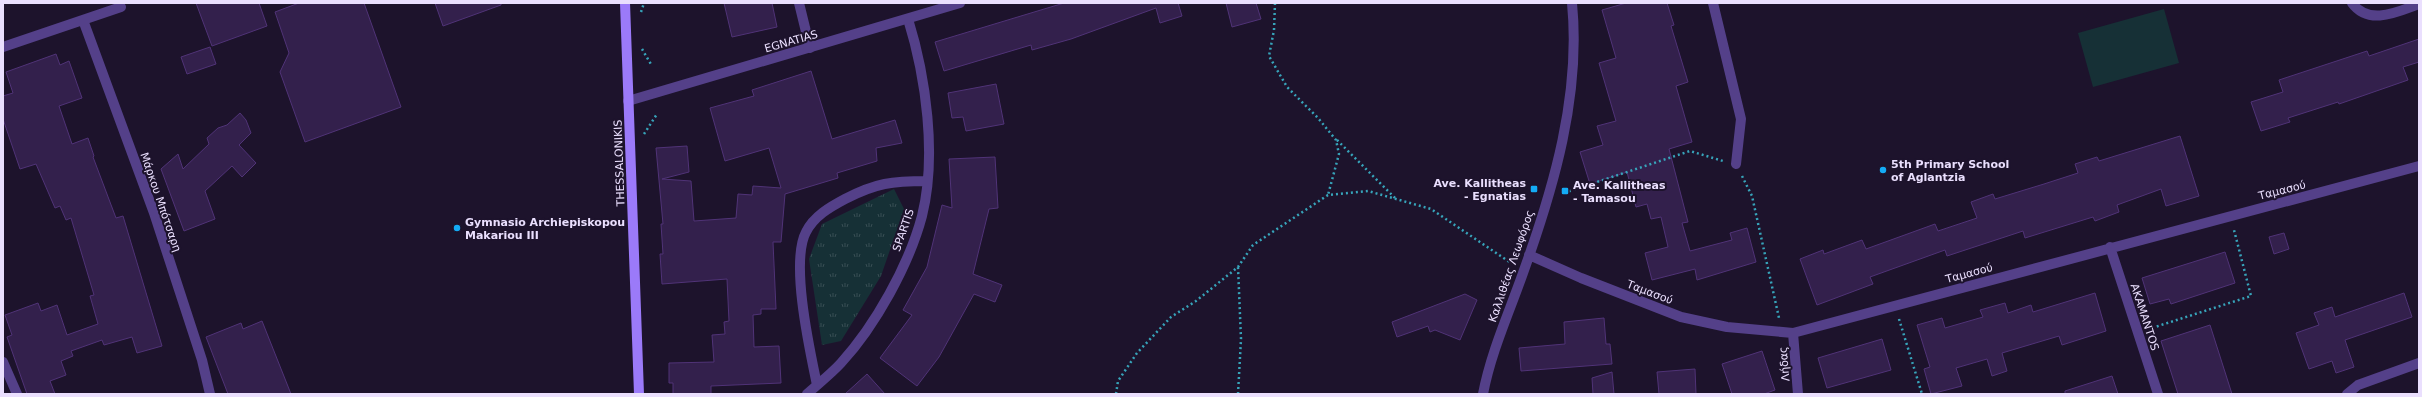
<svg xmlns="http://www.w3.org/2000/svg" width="2422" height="397" viewBox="0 0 2422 397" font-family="'DejaVu Sans',sans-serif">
<defs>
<pattern id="park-tufts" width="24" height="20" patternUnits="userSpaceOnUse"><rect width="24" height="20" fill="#163036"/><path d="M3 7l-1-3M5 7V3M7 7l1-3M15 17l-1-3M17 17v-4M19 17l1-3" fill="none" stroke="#384e54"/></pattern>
</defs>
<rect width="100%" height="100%" fill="#1d132c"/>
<path fill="#163036" d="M2164,9L2179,63L2093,87L2078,33Z"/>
<path fill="url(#park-tufts)" d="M894,189L904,209L881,276L841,341L822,345L809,259L822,224Z"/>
<path fill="#33204c" stroke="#503377" d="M196,3H259L267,26L212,46Z
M299,3H364L401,107L305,142L280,72L289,53L275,12Z
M435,3H501V5L443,26Z
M724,3H772L777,27L732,37Z
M1064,3H1178L1182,16L1160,23L1156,8L1071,39L1032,50L1031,45L944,71L935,42Z
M1226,3H1256L1261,19L1232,27Z
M1626,3H1667L1674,25L1671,26L1688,82L1676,86L1692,142L1669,149L1688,222L1682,223L1690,251L1732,240L1730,233L1747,228L1756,262L1697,280L1695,269L1652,280L1645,253L1668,247L1661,217L1651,219L1647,204L1636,207L1627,172L1590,184L1580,152L1603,145L1597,126L1616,121L1599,63L1616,58L1602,10Z
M2419,39V62L2403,67L2408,80L2339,104L2338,102L2288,118L2290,122L2261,131L2251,102L2283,92L2279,80L2367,51L2369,56Z
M210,47L216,64L187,74L181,57Z
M56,54L60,65L69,61L82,98L59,106L72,144L88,138L94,156L93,157L116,218L123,216L162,346L137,353L132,337L104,345L102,340L71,351L73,356L61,361L66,375L50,381L55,394H27L7,337L12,335L5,315L38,303L41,311L57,305L67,335L98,324L90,296L94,295L71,218L66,220L60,206L55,208L36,164L20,169L3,119V96L13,93L6,72Z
M811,71L832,139L895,120L902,143L876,148L877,161L837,173L838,178L785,194L781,242H773L776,309H761V314L753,315L754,347L779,346L781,383L711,386V394H673V383H669V363L714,362L712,335L725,334L724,322L729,321L727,279L662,284L660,254H663L661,224H663L656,148L687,146L689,172L662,179L691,181L694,221L736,218L738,194L752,195L753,186L781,188L769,148L725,161L710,108L754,96L752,90Z
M996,84L1004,124L966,131L963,117L952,118L948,93Z
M240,113L246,120L251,133L239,145L256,163L242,177L232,166L205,191L215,219L184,231L161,169L178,154L183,169L209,144L207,138L218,128L227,125Z
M2180,136L2199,196L2166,206L2161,189L2117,205L2119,212L2095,221L2093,217L2025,238L2023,231L1947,256L1945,250L1870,277L1873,284L1817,305L1800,259L1823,250L1824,254L1862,240L1866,249L1935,224L1938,231L1977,218L1971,202L1993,194L1995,199L2044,184L2078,173L2075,164L2097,157L2099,161Z
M995,157L998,208L989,209L973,274L1002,285L995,302L974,294L939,357L917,386L880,358L912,315L903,310L927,267L942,205L952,208L949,159Z
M2284,233L2289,249L2274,254L2269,237Z
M2225,252L2235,283L2171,304L2169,299L2150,304L2142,278Z
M2095,293L2106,331L2062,345L2059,336L2002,353L2007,371L1992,376L1987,359L1956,368L1962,386L1931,394L1924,369L1930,367L1917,325L1942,318L1945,328L1983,317L1980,310L2005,303L2008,313L2031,305L2033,312Z
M2404,293L2412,317L2345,340L2354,367L2336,373L2332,361L2309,369L2296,333L2319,325L2314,313L2332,307L2335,317Z
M1465,294L1477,300L1460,340L1435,330L1430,332L1428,326L1397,337L1392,322Z
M1604,318L1606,344H1610L1612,364L1521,371L1519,348L1565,344L1564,322Z
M262,321L291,394H228L206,337L241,323L243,329Z
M2210,325L2232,394H2178L2161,341Z
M1882,339L1891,370L1827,388L1818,358Z
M1762,351L1775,390L1764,394H1732L1722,364Z
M1695,369L1696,394H1659L1657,372Z
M1612,372L1614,394H1593L1592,378Z
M867,374L885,394H845Z
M2112,376L2118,394H2065V391Z"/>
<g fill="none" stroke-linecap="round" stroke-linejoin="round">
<path stroke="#37a4ba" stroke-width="2.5" stroke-dasharray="2 3" stroke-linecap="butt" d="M1275,3L1274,30L1269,56L1287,87L1318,118L1336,140L1339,154L1328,195
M641,12L644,3
M642,49L652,66
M644,134L657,114
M1337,140L1396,199
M1742,176L1752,196L1779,318
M1564,193L1690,151L1723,161
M1899,319L1922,394
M2152,328L2251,296L2234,230
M1116,394L1118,381L1137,353L1171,317L1196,301L1238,267L1253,245L1328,195L1368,191L1431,209L1511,263
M1238,394L1241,339L1238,267"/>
<path stroke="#544089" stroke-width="10" d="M799,3L810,48
M1713,3L1741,119L1736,164
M2352,3C2369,26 2397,12 2419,4
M83,20L154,213L202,360L210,394
M3,47L121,7
M2110,247L2158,394
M1529,255L1581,278L1681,317L1727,327L1793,333L2419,166
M1793,333L1798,394
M3,362L17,394
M817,385C810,351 790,262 806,232C814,216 830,207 845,199C876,183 892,181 927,181
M807,394C818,384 831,374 841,363C875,326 909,265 922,216C937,156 926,77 908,19
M1483,394C1491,352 1509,313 1523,273C1554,187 1581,95 1572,3
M2347,394L2358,385L2419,363"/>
<path stroke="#544089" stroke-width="10" d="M628,101L960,3"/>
<path stroke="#9b7af9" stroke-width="10" d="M625,3L639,394"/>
</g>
<g fill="#14abf5" stroke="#1d132c" stroke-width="1.5">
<circle cx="1883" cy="170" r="4"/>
<rect x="1530" y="185" width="8" height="8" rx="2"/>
<rect x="1561" y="187" width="8" height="8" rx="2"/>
<circle cx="457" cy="228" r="4"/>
</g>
<g text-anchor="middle" stroke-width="4" stroke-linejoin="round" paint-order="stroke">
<g font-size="11" fill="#eadffe" stroke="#1d132c">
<text transform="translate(791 41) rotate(-16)" y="4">EGNATIAS</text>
<text transform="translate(619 163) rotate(-92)" y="4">THESSALONIKIS</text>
<text transform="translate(2282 190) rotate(-14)" y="4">Ταμασού</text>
<text transform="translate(161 202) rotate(71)" y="4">Μάρκου Μπότσαρη</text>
<text transform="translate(903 230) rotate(-71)" y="4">SPARTIS</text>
<text transform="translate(1511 266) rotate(-71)" y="4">Καλλιθέας Λεωφόρος</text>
<text transform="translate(1969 273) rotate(-15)" y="4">Ταμασού</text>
<text transform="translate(1650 292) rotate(21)" y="4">Ταμασού</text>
<text transform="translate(2145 317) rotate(72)" y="4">AKAMANTOS</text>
<text transform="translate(1784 364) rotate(-95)" y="4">Λήδας</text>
</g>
<g font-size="11" font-weight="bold" fill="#eadffe" stroke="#1d132c" text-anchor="start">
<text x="1891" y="168">5th Primary School<tspan x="1891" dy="13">of Aglantzia</tspan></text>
<text x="1526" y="187" text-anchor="end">Ave. Kallitheas<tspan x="1526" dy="13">- Egnatias</tspan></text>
<text x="1573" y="189">Ave. Kallitheas<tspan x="1573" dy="13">- Tamasou</tspan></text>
<text x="465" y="226">Gymnasio Archiepiskopou<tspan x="465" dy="13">Makariou III</tspan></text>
</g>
</g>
<rect width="2422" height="397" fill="none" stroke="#eadffe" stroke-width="8"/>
</svg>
